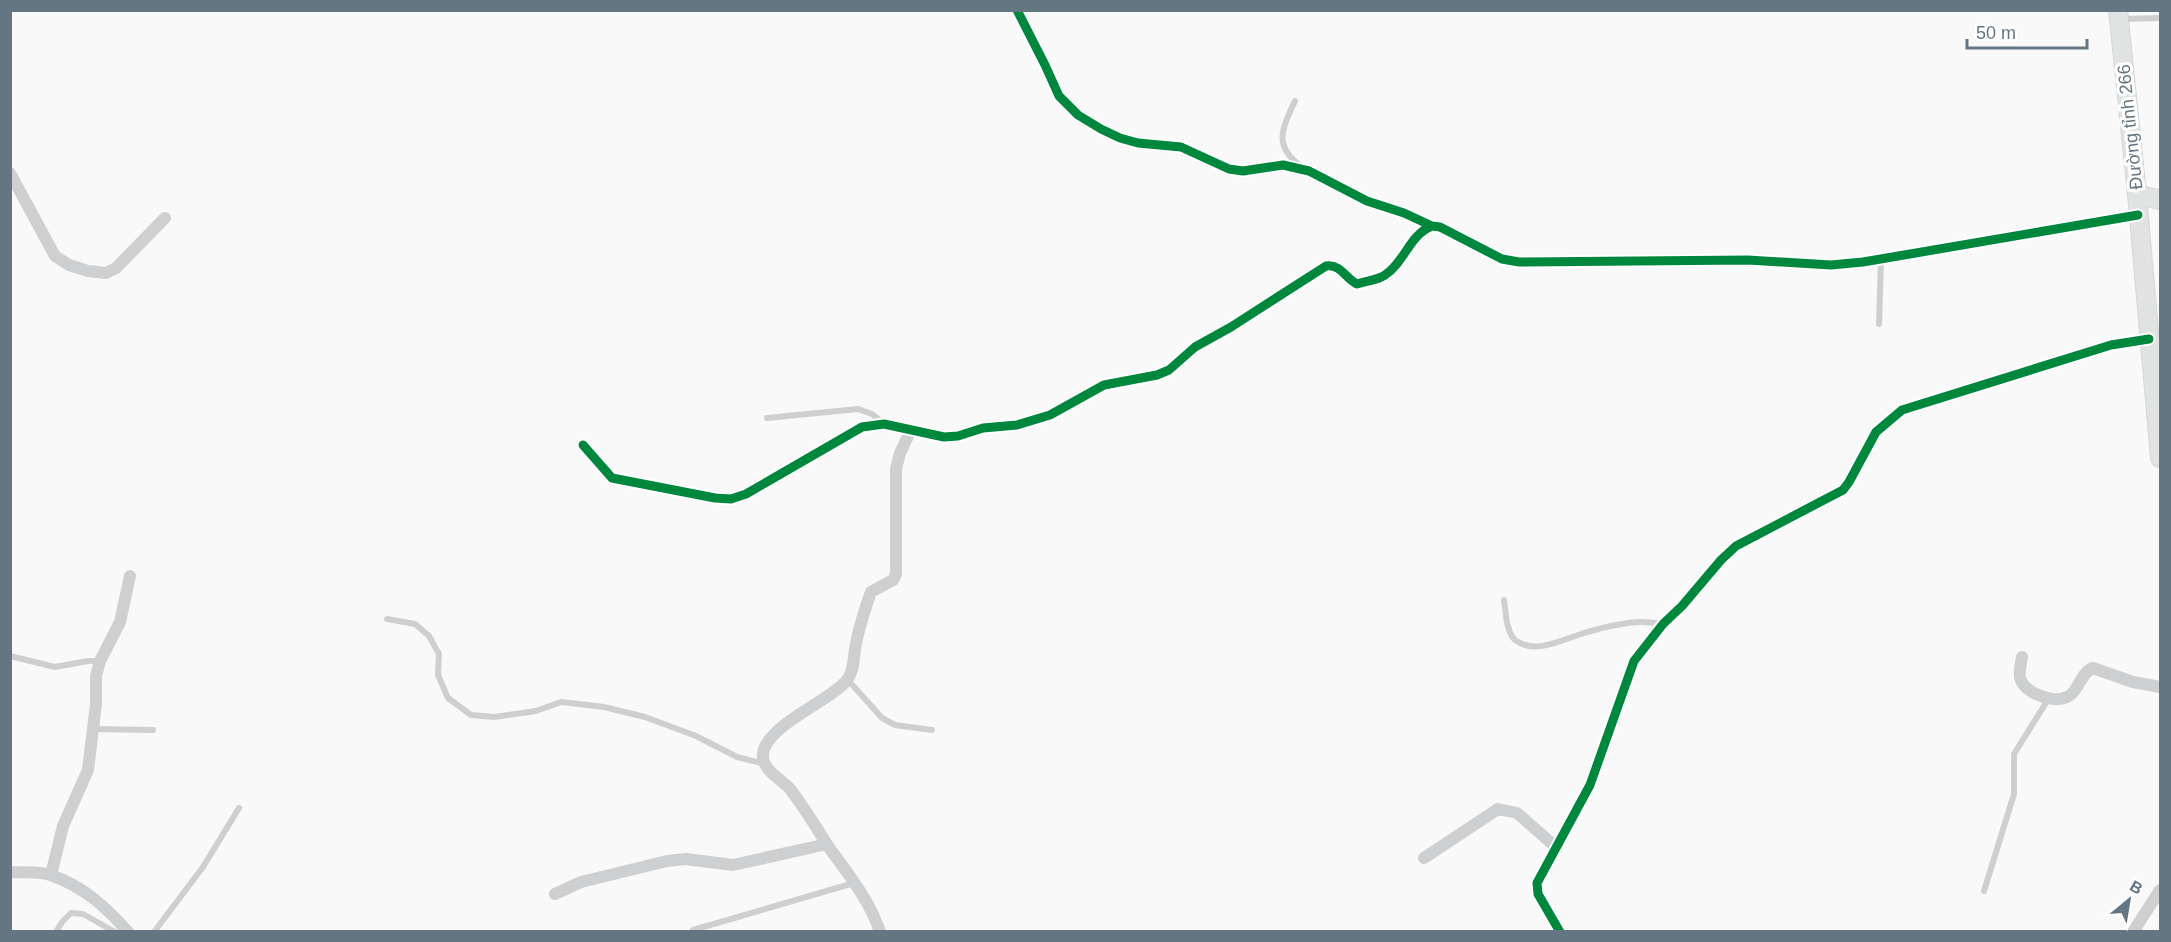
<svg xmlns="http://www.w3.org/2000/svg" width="2171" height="942" viewBox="0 0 2171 942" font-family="Arial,sans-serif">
<rect width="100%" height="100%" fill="#f9f9f9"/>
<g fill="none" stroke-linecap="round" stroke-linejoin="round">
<defs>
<path id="secondary" d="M2118,10L2137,194L2160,458
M2137,194L2160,200"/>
</defs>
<use href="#secondary" stroke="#d5d6d7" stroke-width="20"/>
<path stroke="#cecfd0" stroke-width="6" d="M2122,19L2160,18
M1295,101C1283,127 1272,146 1301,166
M1879,324L1881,260
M767,418L858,409L872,414L883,423
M1504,600C1506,612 1506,632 1515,640C1534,655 1562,640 1581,634C1594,630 1608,626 1622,624C1635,621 1650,622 1663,624
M387,619L415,624L429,636L439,654L438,675L448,698L471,715L494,717L536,711L561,702L604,707L645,717L696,736L737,757L765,764
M10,656L55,667L88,661H100
M848,680L882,718L895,725L932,730
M93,729L153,730
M1984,891L2014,794V754L2049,698
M693,930L854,883
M56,932L62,922L71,913L83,914L115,932
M154,932L203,867L239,808"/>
<path stroke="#cecfd0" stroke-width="12" d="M1017,10L1045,65L1059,96L1078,115L1101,129L1120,138L1138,143L1181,147L1229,169L1243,171L1283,165L1309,171L1367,201L1404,213L1432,226L1440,227L1502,259L1519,262L1748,260L1831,265L1863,262L2138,215
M10,173L55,256L69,265L88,271L106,273L116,268L165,218
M583,445L612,478L715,498L731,499L746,494L862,427L884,424L944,437L958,436L983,428L1017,425L1050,415L1104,385L1157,375L1169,370L1195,347L1231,327L1326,266C1341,264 1345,278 1357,284C1366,281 1378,280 1385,275C1405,262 1409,235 1432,226
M2022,657C2021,663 2019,671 2020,677C2023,693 2051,702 2064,698C2079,695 2079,673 2093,668L2133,682L2160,687
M1424,858L1498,809L1517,813L1557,848
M10,872C24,873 41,871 53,876C84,887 107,908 128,932
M51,875L63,826L88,770L96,704V676L100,661L120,622L130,576
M555,894L581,882L667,861L686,859L733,865L827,844
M880,932C869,899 848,874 828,846C816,827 804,807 790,789C781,779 761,769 763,754C766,725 831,701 847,680C855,670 853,656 856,644C859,626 865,609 871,592L893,580L896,574V469L900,453L911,430
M1560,932L1538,894L1537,883L1590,785L1634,661L1663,624L1682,606L1721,560L1736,546L1843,490L1849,482L1876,432L1902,410L2111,345L2149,339
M2133,932L2160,890"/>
<use href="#secondary" stroke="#e1e2e2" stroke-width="18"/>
<defs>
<path id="cycleway" d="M1017,10L1045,65L1059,96L1078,115L1101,129L1120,138L1138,143L1181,147L1229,169L1243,171L1283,165L1309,171L1367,201L1404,213L1432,226L1440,227L1502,259L1519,262L1748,260L1831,265L1863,262L2138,215
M583,445L612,478L715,498L731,499L746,494L862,427L884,424L944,437L958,436L983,428L1017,425L1050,415L1104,385L1157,375L1169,370L1195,347L1231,327L1326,266C1341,264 1345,278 1357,284C1366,281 1378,280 1385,275C1405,262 1409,235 1432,226
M1560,932L1538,894L1537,883L1590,785L1634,661L1663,624L1682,606L1721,560L1736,546L1843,490L1849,482L1876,432L1902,410L2111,345L2149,339"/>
</defs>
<use href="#cycleway" stroke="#fff" stroke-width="13"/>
<use href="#cycleway" stroke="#00873e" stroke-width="9"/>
</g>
<g text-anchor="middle" stroke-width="6" stroke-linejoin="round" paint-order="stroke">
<g font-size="18" fill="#657683" stroke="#fff">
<text transform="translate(2130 127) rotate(-96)" y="6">Đường tỉnh 266</text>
</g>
</g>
<rect width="2171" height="942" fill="none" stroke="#657683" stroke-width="24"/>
<g transform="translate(2129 900) rotate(30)" stroke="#ffffff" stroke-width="4.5" paint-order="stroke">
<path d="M0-4.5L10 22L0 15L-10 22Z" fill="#657683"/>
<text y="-9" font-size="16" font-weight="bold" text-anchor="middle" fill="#657683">B</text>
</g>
<path d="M1967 39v9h120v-9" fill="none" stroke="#657683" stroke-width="3"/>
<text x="1976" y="39" font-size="18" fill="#657683" stroke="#ffffff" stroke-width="4.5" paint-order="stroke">50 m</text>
</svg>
